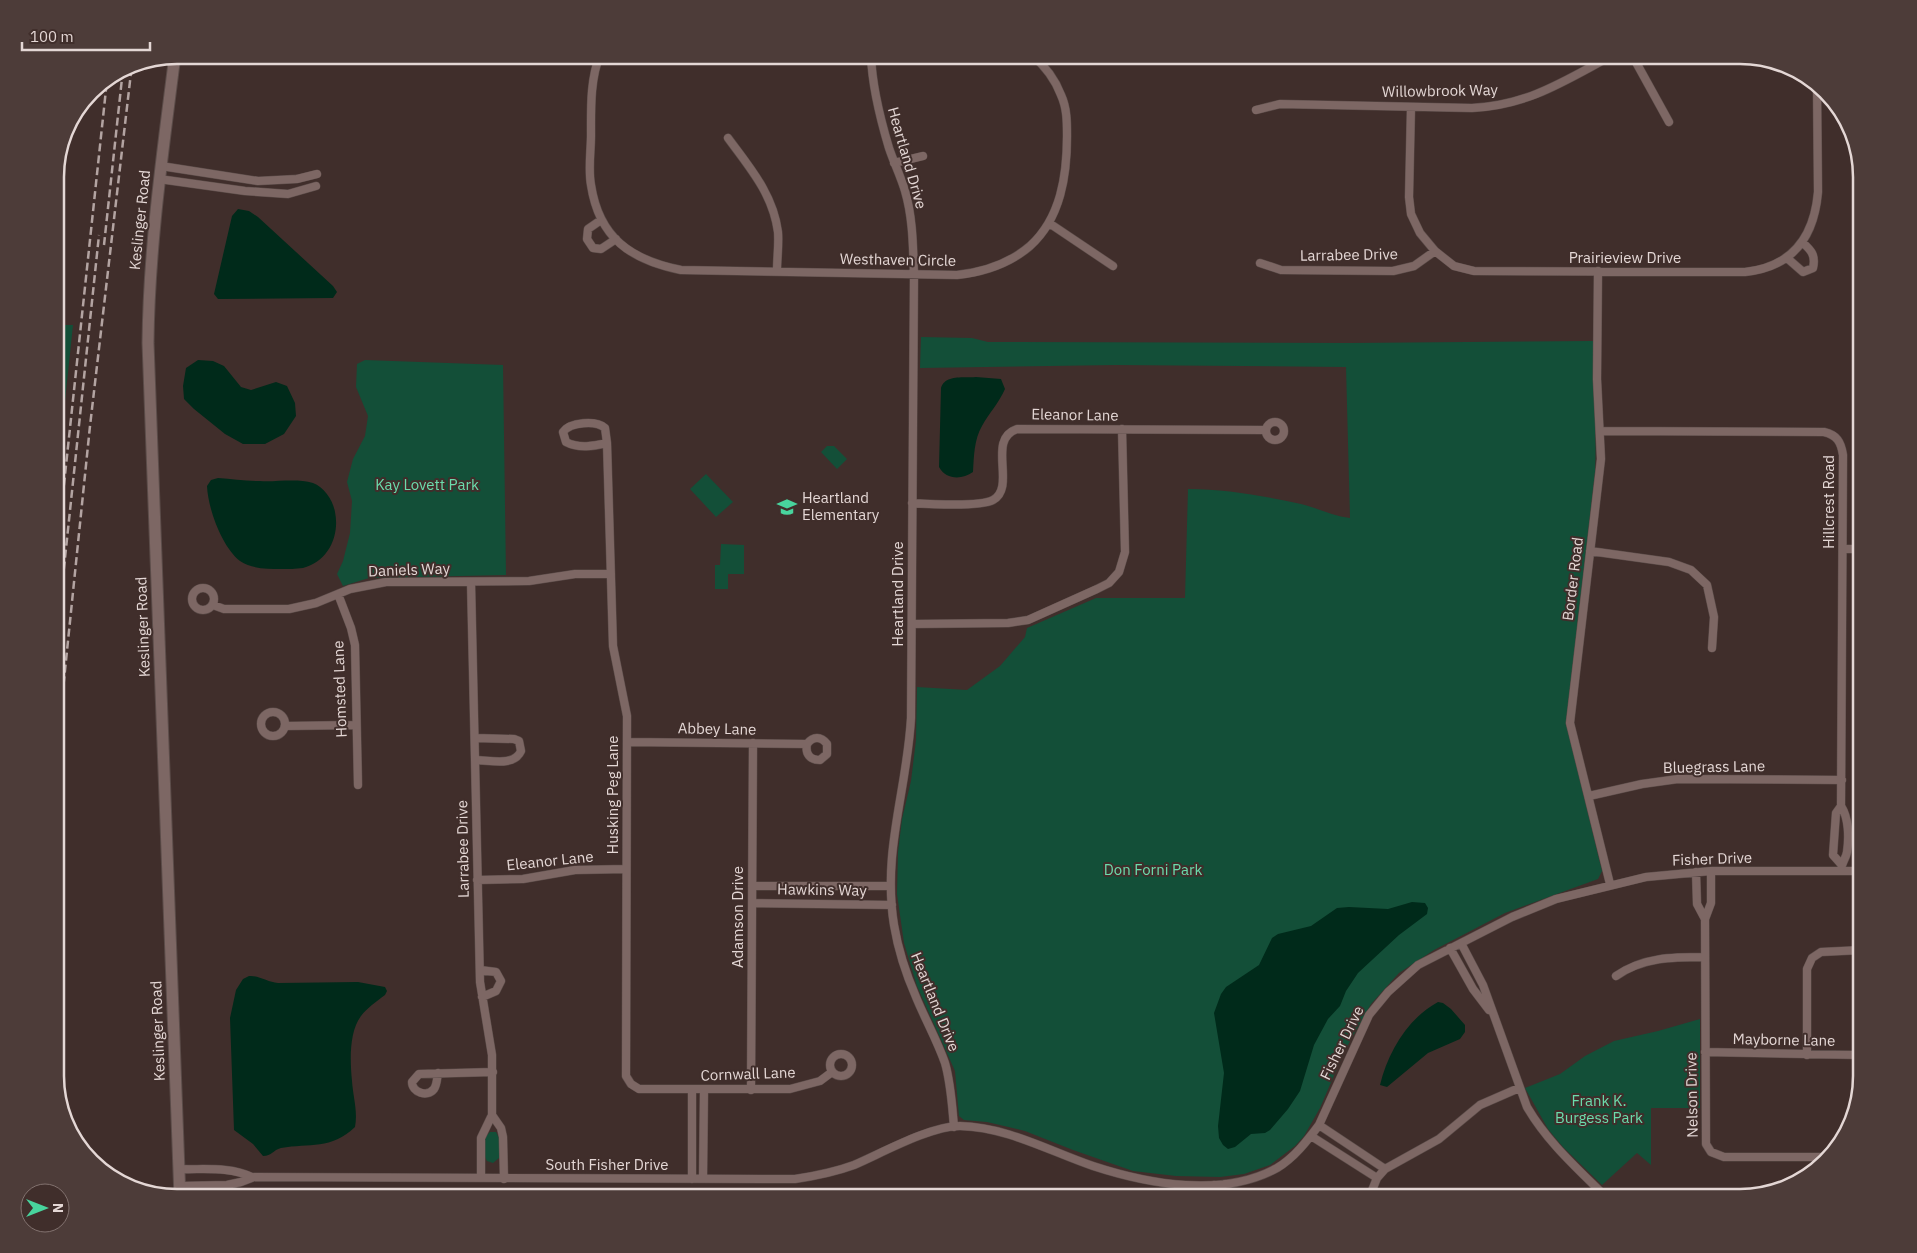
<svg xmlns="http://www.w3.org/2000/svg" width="1917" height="1253" viewBox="0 0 1917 1253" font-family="'IBM Plex Sans',sans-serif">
<rect width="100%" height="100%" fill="#402e2b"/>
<path fill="#134f38" d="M55,325H73L55,496Z
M921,337L972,338L988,342L1349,343L1593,341C1593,385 1597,428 1595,472L1566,723L1602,871L1598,879L1505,913L1434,950L1399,973L1371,1004L1344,1052L1320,1108L1304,1136L1295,1146L1270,1165L1244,1174L1220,1177L1176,1176L1133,1171L1073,1150L1025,1131L987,1122L964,1120L959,1116L955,1071L917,986L904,943L897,894L898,852L902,819L911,781L916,740L917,687L967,690L1000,666L1025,637L1027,628L1096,598H1185L1188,489C1226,489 1264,496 1301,504C1317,508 1333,516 1350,518L1346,367L1116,365L920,368Z
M365,360L503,365L506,575L369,578L343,586L337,574L343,561L350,533L352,501L347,482L353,459L365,436L368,416L356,387L357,364Z
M827,446H834L847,459L837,469L821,452Z
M706,474L733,502L716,517L690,489Z
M721,544L744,545V574H728V589H715V565H720Z
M1700,1019V1108H1651V1165L1637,1153L1602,1185L1563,1147L1548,1129L1525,1088L1560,1074L1585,1056L1614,1041L1658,1031Z
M490,1132H496L499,1138V1158L493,1163L487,1161L485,1157V1137Z"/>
<path fill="#002a1a" d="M238,209L249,211L258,217L333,286L337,292L333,298L218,299L214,294L232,216Z
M198,360L213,361L224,366L241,387L251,390L276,382L287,386L295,403L296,416L284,434L265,444H243L225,434L194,409L184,399L183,386L186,368Z
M976,377L1001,379L1005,389C999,403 989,413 982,426C974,440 974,456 973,472C962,480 946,480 939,467L941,388C945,374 964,378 976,377Z
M218,478C232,479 246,481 260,481C277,482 297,478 313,483C324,487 333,500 335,512C340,536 328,562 303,568C296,569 288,569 281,569C267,569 252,569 240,561C222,547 208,509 207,486L211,480Z
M1412,902L1425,903L1428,908L1427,914L1399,935L1358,973L1346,991L1340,1006L1328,1019L1314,1045L1300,1091L1288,1109L1270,1130L1265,1133L1251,1134L1235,1147L1228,1149L1223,1145L1219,1138L1218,1126L1224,1073L1214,1013L1221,994L1226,987L1259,965L1272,938L1278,934L1311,926L1337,908L1349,907L1388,909Z
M249,976C258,975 268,982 278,983L358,982L385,987L387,991L385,995C377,1001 367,1008 361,1016C349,1032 350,1061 352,1081C353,1097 358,1111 355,1127C331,1150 310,1143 281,1148C273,1150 272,1156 263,1156L253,1144L234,1130L230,1018L236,990L243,979Z
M1438,1002L1443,1003L1451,1009L1465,1025V1032L1460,1039L1428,1053L1387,1087L1380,1085C1388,1052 1408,1018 1438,1002Z"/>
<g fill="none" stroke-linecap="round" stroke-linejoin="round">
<defs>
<path id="minor" d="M600,55C590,79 591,109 591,135C591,151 588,169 591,185C599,238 631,260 681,270L957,275C984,272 1009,264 1030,246C1061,218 1067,175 1067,136C1067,122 1067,108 1061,95C1055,79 1045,66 1032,55
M871,55C872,87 880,118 889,148C894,163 901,177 905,191C913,218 913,247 914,275L911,718C907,790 882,852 894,925C898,949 906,974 916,997C925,1019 937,1040 945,1063C951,1084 952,1105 954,1127
M1632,55L1669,122
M1411,107L1409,197L1411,214L1420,233L1435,251L1454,266L1474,271L1745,272C1792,267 1814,238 1818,192L1817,85
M1256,110L1280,104L1472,108C1529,105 1564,81 1613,55
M728,138C750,168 773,194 778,232C779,245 777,258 777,271
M894,163L923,156
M161,166L258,181L297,179L317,174
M159,179L245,191L288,194L316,186
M601,220L588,229L587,239L593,248L601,249L616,239
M1049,223L1113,266
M1787,258L1803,272L1813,268C1816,255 1811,250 1802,242
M1260,263L1281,270L1393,271L1414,266L1435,251
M1598,271L1597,379L1601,459L1570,723L1610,884
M1266 431a9 9 0 1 1 18 0a9 9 0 1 1-18 0Z
M1600,431L1824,432C1837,435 1841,442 1843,455L1841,806
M607,443C594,446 579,449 566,442L563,432C570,422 596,420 605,428L607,443L613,646L627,716L626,1076L631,1084L639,1089H790L820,1081L832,1072
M912,503C928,504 980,507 993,500C1017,487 986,439 1017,429L1265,430
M1843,549H1862
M1590,551L1669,562L1691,570L1707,585L1714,617L1712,648
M471,582L480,982L492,1055V1115
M192 599a11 11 0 1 1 22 0a11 11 0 1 1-22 0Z
M338,594L351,628L355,645L358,785
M213,605L224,609H289L316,603L350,589L386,582L529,581L575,574H611
M912,624L1008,623L1028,620L1097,589L1109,583L1119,572L1125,552L1122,429
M261 724a12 12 0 1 1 24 0a12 12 0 1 1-24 0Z
M285,726L356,725
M475,738L514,739L519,741L521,751C514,767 490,760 475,760
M627,742L807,744C813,736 821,736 827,744V754L820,760C810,760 805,754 807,744
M1589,796L1642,784L1678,779L1842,780
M1841,864L1833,855L1836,813L1841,806C1849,818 1849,838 1847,852C1846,859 1841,863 1841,871
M1711,871V903L1705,919L1706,1144L1711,1152L1724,1157H1828
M1696,872L1697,904L1705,919
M477,880L523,879L575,870L626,869
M752,886H890
M752,903L892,905
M1461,943L1483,985L1527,1107C1548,1143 1578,1169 1607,1198
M1450,948L1473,989L1489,1010
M480,970L496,972L501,981L496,991L482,997
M1616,976C1643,957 1673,957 1705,957
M1705,1052L1862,1055
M830 1065a11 11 0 1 1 22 0a11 11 0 1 1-22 0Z
M1807,1055V969L1812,958L1821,952L1862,950
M438,1073C437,1078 437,1085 434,1089C427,1098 412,1092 412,1082L419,1074L493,1072
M751,1090L753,743
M1319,1125L1385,1169
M1311,1136L1377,1178
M178,1169C203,1170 229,1166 252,1177
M481,1178V1138L492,1115L501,1128L503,1137L504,1179
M692,1179V1090
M703,1179L704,1090
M1225,1184V1198
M1214,1185V1198
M179,1186L227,1185L241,1182L254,1177L795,1179C815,1176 835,1172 854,1165C882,1153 930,1126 960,1126C1007,1127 1049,1151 1093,1166C1148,1184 1223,1198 1277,1168C1294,1158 1307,1141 1319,1125L1369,1015L1388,992L1418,965L1512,917L1556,899L1646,877L1711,871H1862
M1369,1198L1377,1178L1385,1169L1439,1139L1480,1105L1519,1088"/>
<path id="secondary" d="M175,55C163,151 149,246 148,343L180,1198"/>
</defs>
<use href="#minor" stroke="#5b4c49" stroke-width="9"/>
<use href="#secondary" stroke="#5b4c49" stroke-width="13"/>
<use href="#minor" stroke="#7d6764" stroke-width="8"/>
<use href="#secondary" stroke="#7d6764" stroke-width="11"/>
<path stroke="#b3a4a2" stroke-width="2.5" stroke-dasharray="8 4" stroke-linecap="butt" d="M104,245L123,69
M55,569L107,80
M55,653L99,235
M55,768L90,426L132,64"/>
</g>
<defs>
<symbol id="school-bare" viewBox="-9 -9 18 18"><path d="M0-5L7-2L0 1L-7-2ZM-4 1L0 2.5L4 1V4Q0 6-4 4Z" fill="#48d49d" stroke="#402e2b" stroke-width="2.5" paint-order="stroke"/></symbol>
</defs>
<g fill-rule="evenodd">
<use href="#school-bare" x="773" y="493" width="28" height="28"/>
</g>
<g text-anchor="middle" stroke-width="4" stroke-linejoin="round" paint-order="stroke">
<g font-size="15" fill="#e4d7d5" stroke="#402e2b">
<text transform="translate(1440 91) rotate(-1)" y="5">Willowbrook Way</text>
<text transform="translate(907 158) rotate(74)" y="5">Heartland Drive</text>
<text transform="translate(140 220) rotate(-84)" y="5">Keslinger Road</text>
<text transform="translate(1349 255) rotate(-1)" y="5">Larrabee Drive</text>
<text x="1625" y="263">Prairieview Drive</text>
<text transform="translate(898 260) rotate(1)" y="5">Westhaven Circle</text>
<text transform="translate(1075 415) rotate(1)" y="5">Eleanor Lane</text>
<text transform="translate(1829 502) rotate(-90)" y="5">Hillcrest Road</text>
<text transform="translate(409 570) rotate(-2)" y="5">Daniels Way</text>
<text transform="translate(1573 579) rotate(-83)" y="5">Border Road</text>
<text transform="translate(898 594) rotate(-90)" y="5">Heartland Drive</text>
<text transform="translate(143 627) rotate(-92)" y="5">Keslinger Road</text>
<text transform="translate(340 689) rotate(-92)" y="5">Homsted Lane</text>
<text transform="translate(717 729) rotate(1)" y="5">Abbey Lane</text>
<text transform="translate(1714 767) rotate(-1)" y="5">Bluegrass Lane</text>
<text transform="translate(613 795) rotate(-90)" y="5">Husking Peg Lane</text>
<text transform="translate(463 849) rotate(-91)" y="5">Larrabee Drive</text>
<text transform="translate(1712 859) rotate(-2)" y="5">Fisher Drive</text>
<text transform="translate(550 861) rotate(-6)" y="5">Eleanor Lane</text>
<text transform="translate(822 890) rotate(1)" y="5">Hawkins Way</text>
<text transform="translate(738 917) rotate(-90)" y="5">Adamson Drive</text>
<text transform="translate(935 1002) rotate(68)" y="5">Heartland Drive</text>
<text transform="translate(158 1031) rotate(-92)" y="5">Keslinger Road</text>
<text transform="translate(1784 1040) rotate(1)" y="5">Mayborne Lane</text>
<text transform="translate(1342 1043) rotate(-64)" y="5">Fisher Drive</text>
<text transform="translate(748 1074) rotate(-2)" y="5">Cornwall Lane</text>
<text transform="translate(1692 1095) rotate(-91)" y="5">Nelson Drive</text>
<text x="607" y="1170">South Fisher Drive</text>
</g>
<g font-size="15" fill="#6bdcac" stroke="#402e2b">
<text x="427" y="490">Kay Lovett Park</text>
<text x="1153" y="875">Don Forni Park</text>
<text x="1599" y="1106">Frank K.<tspan x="1599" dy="17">Burgess Park</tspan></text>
</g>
<g font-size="15" fill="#e4d7d5" stroke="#402e2b" text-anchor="start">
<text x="802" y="503">Heartland<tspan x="802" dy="17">Elementary</tspan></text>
</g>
</g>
<path d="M0 0H1917V1253H0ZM177 64H1740A113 113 0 0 1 1853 177V1076A113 113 0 0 1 1740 1189H177A113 113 0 0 1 64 1076V177A113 113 0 0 1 177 64Z" fill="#4d3c39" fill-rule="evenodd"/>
<path fill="none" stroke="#e4d7d5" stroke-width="2.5" d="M177 64H1740A113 113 0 0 1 1853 177V1076A113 113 0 0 1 1740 1189H177A113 113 0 0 1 64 1076V177A113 113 0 0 1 177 64Z"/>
<g transform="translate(45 1208) rotate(90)"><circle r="24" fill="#402e2b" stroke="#82726f"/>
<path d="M0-4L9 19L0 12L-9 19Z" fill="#48d49d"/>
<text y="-8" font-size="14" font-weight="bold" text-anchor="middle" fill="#e4d7d5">N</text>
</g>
<path d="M22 42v8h128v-8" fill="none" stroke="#e4d7d5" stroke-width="2.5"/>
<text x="30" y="42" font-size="15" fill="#e4d7d5" stroke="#402e2b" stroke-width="4" paint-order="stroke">100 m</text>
</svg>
